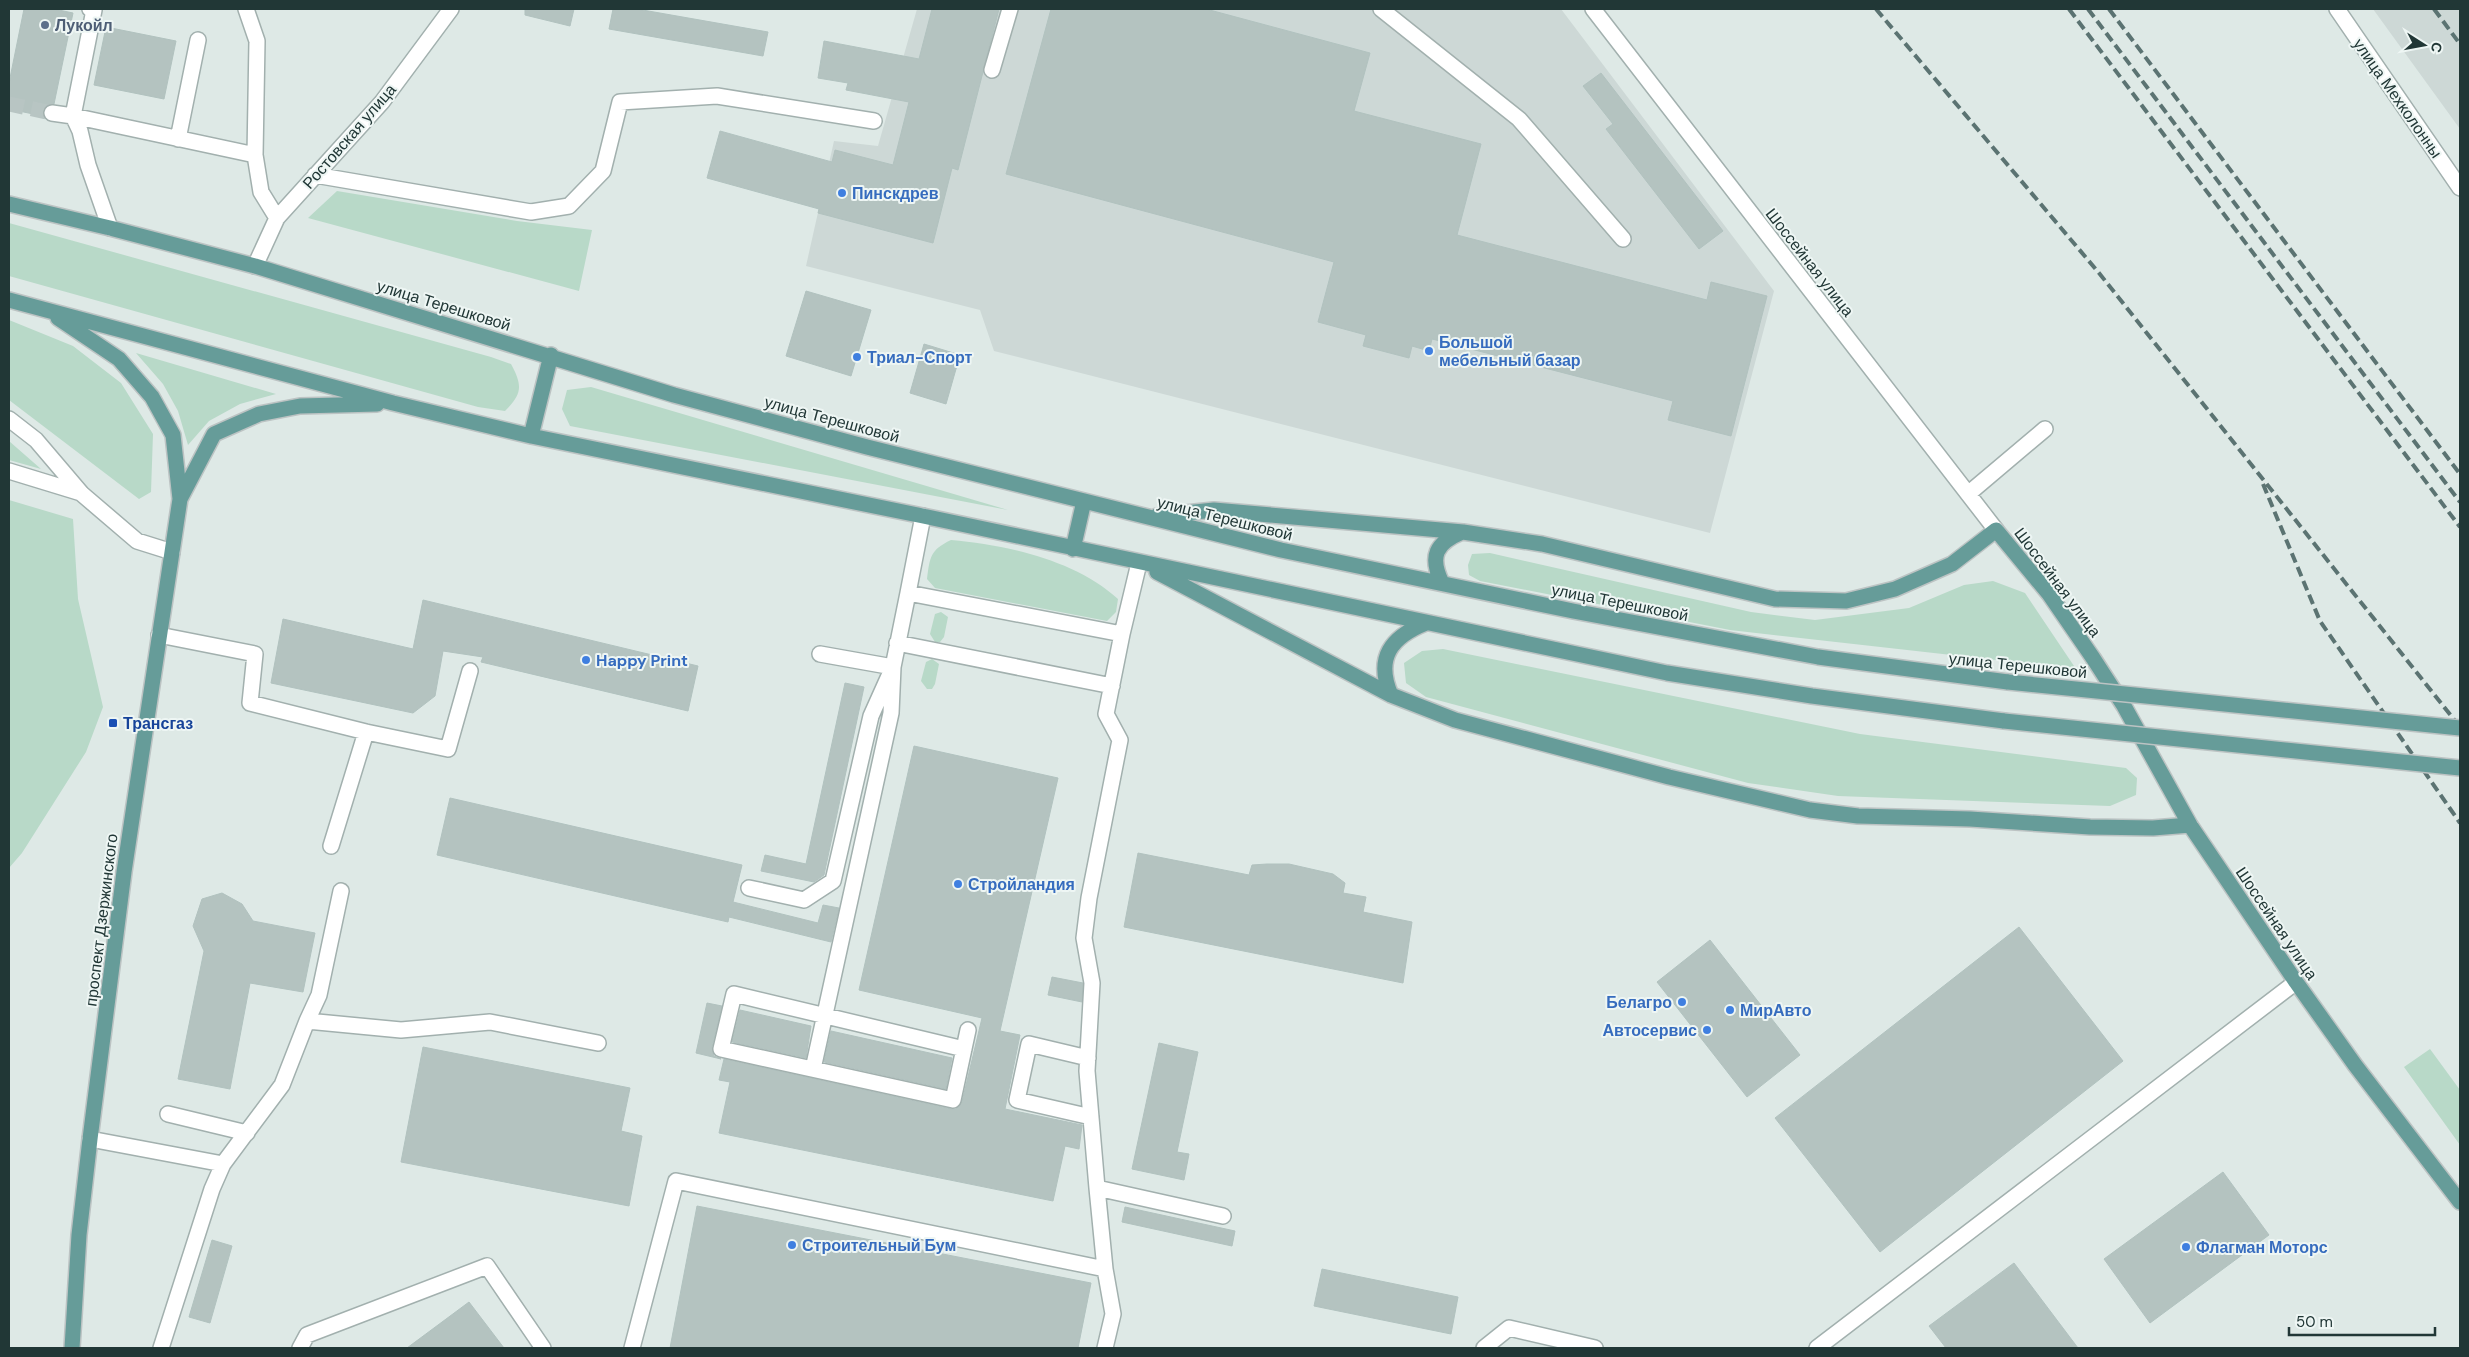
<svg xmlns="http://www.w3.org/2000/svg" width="2469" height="1357" viewBox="0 0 2469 1357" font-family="'DM Sans',sans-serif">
<rect width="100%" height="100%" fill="#dee9e6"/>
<path fill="#cdd8d6" d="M917,9H1561L1774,291L1710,533L994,351L980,310L806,266L834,141L878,146Z
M2373,9H2460V129Z"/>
<path fill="#b8d9c8" d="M337,191L517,221L592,230L579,291L308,218Z
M9,223L491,357L511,364C523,386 522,394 505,411L478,407L9,276Z
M9,320L73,346L121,383L153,434L151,492L139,499L9,400Z
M136,353L276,394L240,404L209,421L188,445L178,411L163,384Z
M591,387L1008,510L570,426L562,409L567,390Z
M9,441L41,469L9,460Z
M9,500L73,519L78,599L103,707L86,752L22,853L9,868Z
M951,540C1007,545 1075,560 1118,599L1116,612L1107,621L935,588L927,579C930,557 930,550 951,540Z
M1490,553L1751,612L1815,620L1909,608L1964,585L1993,581L2025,593L2076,669L1730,630L1480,581L1469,575L1468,565L1472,554Z
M941,612L948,617L944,637L940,642H935L930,634L935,614Z
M1443,649L1860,734L2126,768L2137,778L2136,795L2110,806L1838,796L1748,783L1426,697L1406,683L1404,663L1422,651Z
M932,659L939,664L935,684L932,689H927L921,681L926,662Z
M2430,1049L2460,1090V1145L2404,1067Z"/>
<path fill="#b4c3c0" stroke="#b1c2bf" d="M24,9H54L73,13L54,104L45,107L43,116L9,109V83Z
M525,9H574L570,26L525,15Z
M613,9H637L768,32L763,56L609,29Z
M932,9H999L958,170L952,168L933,243L818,213L819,209L707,178L720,131L832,162L835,150L893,165L909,102L846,90L848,83L818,78L824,41L919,59Z
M1051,9H1206L1370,53L1354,111L1481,144L1457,235L1707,300L1711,282L1767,296L1731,436L1668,420L1673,401L1432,339L1429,351L1412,346L1409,358L1363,346L1366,335L1318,322L1334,262L1006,174Z
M106,27L176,41L164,99L94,85Z
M1601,73L1723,231L1699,249L1606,129L1613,124L1583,86Z
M806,291L871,310L851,376L786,356Z
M924,344L960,355L946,404L910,393Z
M423,600L698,666L688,711L481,662L483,657L443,651L435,696L413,713L271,683L283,619L413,649Z
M845,683L864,687L824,875L814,882L761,871L765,855L806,864Z
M914,746L1058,778L1000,1031L1020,1035L1005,1109L1082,1125L1079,1149L1065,1146L1053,1201L719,1133L730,1082L719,1080L724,1059L951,1109H956L962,1102L982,1018L859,990Z
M450,798L742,865L733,902L818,923L823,905L839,908L831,942L729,917L728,922L437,855Z
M1138,853L1249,875L1252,865L1267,864H1289L1333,874L1345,883L1343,893L1366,897L1363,912L1412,922L1403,983L1124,927Z
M222,893L242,904L253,921L315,933L303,992L250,983L230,1089L178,1079L204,951L193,926L202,899Z
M2019,927L2123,1061L1880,1252L1775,1118Z
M1710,940L1800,1055L1747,1097L1657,982Z
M1052,977L1083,983L1082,1002L1048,995Z
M707,1003L722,1006L712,1047L714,1056L721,1059L696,1053Z
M740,1010L811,1026L806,1058L732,1042Z
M831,1031L952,1058L946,1089L824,1062Z
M1159,1043L1198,1052L1177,1152L1189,1154L1184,1180L1132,1169Z
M423,1047L630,1088L621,1131L642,1136L629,1206L401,1162Z
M2223,1172L2269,1235L2150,1323L2104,1259Z
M697,1206L1091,1283L1078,1348H670Z
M1125,1207L1235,1231L1232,1246L1122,1222Z
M212,1240L232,1246L210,1323L189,1317Z
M2014,1263L2078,1348H1946L1929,1326Z
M1322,1269L1458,1297L1451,1334L1314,1306Z
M469,1302L504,1348H407Z"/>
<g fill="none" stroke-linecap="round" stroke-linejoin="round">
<path stroke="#b8c5c3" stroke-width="15" stroke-dasharray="15 8" stroke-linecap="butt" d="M9,104L52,113"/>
<defs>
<path id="minor" d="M90,9L94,10L73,116L255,155
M246,9L257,41L255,155L261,192L277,218
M1381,9L1519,119L1623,239
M1593,9L1996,530
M2337,9L2460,188
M992,70L1010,9
M52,113L73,116L80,131L88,165L110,228
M178,139L198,40
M315,175L531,212L569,206L603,171L620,102L717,96L874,121
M255,266L277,218L382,102L451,9
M9,419L36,440L82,494L137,541L172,552
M9,471L81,493
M1968,494L2045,429
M923,516L908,593L1122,634L1139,563
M1122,634L1106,714L1120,740L1089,898L1084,938L1092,983L1087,1071L1097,1188L1223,1216
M159,635L255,654L250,703L366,732L448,749L470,671
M897,643L1112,686
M331,846L366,732
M749,888L804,900L833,881L871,716L893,667L820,654
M307,1021L319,995L341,891
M964,1049L734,994L721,1049L953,1100L968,1030
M1088,1058L1029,1044L1017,1100L1091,1117
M813,1069L891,713L893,667L908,593
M168,1114L247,1133
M90,1139L223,1164
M1097,1188L1105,1269
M161,1348L212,1189L223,1164L282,1085L307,1021L401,1030L490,1022L598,1043
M300,1348L307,1335L487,1266L543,1348
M632,1348L676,1181L1105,1269L1113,1314L1105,1348
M1484,1348L1509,1328L1595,1348
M1817,1348L2296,982"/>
<path id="major" d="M9,204L110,228L255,266L674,395L867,447L1281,550L1573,611L1818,657L2008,682
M9,300L393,403L531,436L923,516L1667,673L1812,696L2004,721
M58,318L119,359L152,397L173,435L180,499L124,872L90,1139L79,1235L72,1348
M531,436L551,355
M180,499L214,434L259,414L300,406L377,404
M1157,516L1214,510L1463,532L1542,544L1775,599L1846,601L1895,589L1952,564L1996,530L2049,594L2093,658L2124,706L2190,825L2296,982L2355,1065L2460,1202
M1073,549L1084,501
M1157,572L1391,695L1455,720L1669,777L1810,810L1858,816L1970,819L2090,827L2153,828L2190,825
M1442,583C1429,556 1436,543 1462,532
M1391,695C1375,658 1391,637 1426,623"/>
</defs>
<use href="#minor" stroke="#a2b0ae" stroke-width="18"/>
<use href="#major" stroke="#bcc3c3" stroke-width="18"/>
<use href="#minor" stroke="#fff" stroke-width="15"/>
<use href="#major" stroke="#669c99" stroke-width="15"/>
<path stroke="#5b7372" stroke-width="4" stroke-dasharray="10 5" stroke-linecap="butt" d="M1876,9L2099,273L2460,727
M2069,9L2460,527
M2088,9L2460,502
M2109,9L2460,474
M2434,9L2460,44
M2263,484L2320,621L2460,823"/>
<defs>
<path id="major-bridge" d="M2008,682L2460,728
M2004,721L2460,768"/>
</defs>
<use href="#major-bridge" stroke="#bcc3c3" stroke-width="18" stroke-linecap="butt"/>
<use href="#major-bridge" stroke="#669c99" stroke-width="15"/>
</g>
<circle fill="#5c6f8a" stroke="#eef6f4" stroke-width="2" cx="45" cy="25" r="5"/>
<g fill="#3f7fe0" stroke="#eef6f4" stroke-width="2">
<circle cx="842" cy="193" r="5"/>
<circle cx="1429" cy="351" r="5"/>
<circle cx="857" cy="357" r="5"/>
<circle cx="586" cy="660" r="5"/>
<circle cx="958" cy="884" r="5"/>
<circle cx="1682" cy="1002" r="5"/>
<circle cx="1730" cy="1010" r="5"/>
<circle cx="1707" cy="1030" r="5"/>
<circle cx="792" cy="1245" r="5"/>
<circle cx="2186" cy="1247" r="5"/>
</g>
<rect fill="#1a4fb4" stroke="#eef6f4" stroke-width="2" x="108" y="718" width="10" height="10" rx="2.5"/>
<g text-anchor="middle" stroke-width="4" stroke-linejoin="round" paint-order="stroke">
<g font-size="16" font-weight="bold" fill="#4e5e75" stroke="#eef6f4" text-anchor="start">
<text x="55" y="31">Лукойл</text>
</g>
<g font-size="16" fill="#213736" stroke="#eef6f4">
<text transform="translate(2398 98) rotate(55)" y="6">улица Мехколонны</text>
<text transform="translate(349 136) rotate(-49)" y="6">Ростовская улица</text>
<text transform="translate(1810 262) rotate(52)" y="6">Шоссейная улица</text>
<text transform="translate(444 305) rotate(17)" y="6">улица Терешковой</text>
<text transform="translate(832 419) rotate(15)" y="6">улица Терешковой</text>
<text transform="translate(1225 518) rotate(14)" y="6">улица Терешковой</text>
<text transform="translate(2058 582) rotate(53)" y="6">Шоссейная улица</text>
<text transform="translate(1620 602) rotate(11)" y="6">улица Терешковой</text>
<text transform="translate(2018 665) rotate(6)" y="6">улица Терешковой</text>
<text transform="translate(101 920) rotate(-83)" y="6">проспект Дзержинского</text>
<text transform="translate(2277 923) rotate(56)" y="6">Шоссейная улица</text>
</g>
<g font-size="16" font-weight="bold" fill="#366cbe" stroke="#eef6f4" text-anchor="start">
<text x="852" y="199">Пинскдрев</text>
<text x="1439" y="348">Большой<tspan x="1439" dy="18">мебельный базар</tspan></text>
<text x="867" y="363">Триал-Спорт</text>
<text x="596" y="666">Happy Print</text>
<text x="968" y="890">Стройландия</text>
<text x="1672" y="1008" text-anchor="end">Белагро</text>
<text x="1740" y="1016">МирАвто</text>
<text x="1697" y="1036" text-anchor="end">Автосервис</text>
<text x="802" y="1251">Строительный Бум</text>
<text x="2196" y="1253">Флагман Моторс</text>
</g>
<g font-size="16" font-weight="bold" fill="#164399" stroke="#eef6f4" text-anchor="start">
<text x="123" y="729">Трансгаз</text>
</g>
</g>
<rect width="2469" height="1357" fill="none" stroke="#213736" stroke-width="20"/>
<g transform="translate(2424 45) rotate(101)" stroke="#eef6f4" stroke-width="4" paint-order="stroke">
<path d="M0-4L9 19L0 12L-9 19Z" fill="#213736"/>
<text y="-8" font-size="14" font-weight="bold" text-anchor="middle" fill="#213736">С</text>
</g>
<path d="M2289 1327v8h146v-8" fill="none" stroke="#213736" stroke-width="2.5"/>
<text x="2296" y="1327" font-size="15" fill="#213736" stroke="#eef6f4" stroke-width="4" paint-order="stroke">50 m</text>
</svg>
